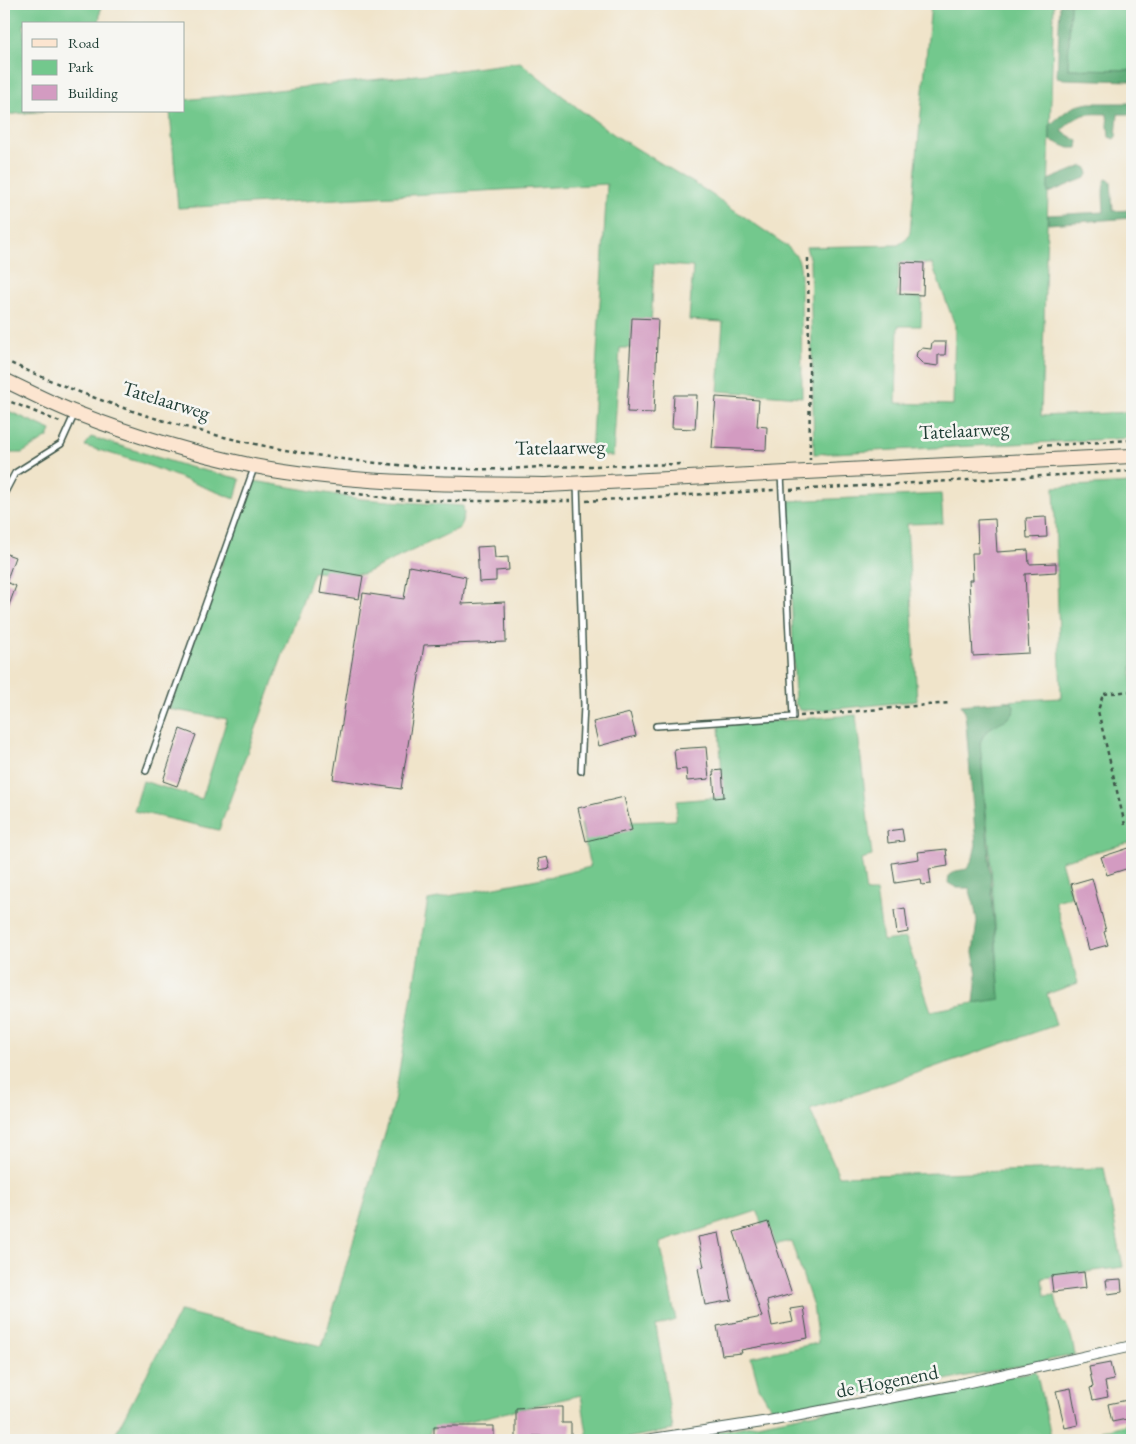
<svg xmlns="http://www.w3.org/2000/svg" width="1136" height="1444" viewBox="0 0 1136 1444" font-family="'EB Garamond',serif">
<rect width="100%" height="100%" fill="#f6f6f2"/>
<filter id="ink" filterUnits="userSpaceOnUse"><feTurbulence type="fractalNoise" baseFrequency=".02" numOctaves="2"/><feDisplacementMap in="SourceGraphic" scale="10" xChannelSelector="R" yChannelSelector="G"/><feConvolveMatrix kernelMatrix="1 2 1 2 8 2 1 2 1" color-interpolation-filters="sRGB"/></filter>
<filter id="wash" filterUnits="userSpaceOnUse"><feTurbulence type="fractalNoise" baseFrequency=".0096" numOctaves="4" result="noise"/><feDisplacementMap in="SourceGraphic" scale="20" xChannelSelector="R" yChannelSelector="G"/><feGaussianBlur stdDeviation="1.12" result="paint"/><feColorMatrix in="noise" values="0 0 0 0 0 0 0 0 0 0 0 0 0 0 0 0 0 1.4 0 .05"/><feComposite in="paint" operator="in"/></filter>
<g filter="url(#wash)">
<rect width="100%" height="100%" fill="#f0e4ca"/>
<path fill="#73c88d" stroke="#498260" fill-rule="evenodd" d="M4,4H101L99,24H24V111H46L4,115Z
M931,4H1054L1041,416L1132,412V438L814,454L810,261L806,247L898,245L907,239L910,232ZM899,263L932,264L955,325L953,405L896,403L898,326H921L922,298L897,297Z
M1070,4H1132V70L1068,69Z
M520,62L579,109L616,136L705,190L787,246C799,258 800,260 801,277L802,397L718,391L723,322L689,320L693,267L654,264L650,348H620L613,456L591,455L607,184L178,208L170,111H184V100L436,73Z
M4,409L51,430L48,437L22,453H4Z
M91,437L189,467L237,478L240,480L235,499L142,463L85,446Z
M254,481L361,499L463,506L464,514L460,528L363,574L313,572L219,830L134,811L143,781L202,799L227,719L169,709L244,502L252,482Z
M1132,483V842L1061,861L1071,897L1055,901L1078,983L1047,994L1056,1025L810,1110L839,1176L1104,1168L1123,1267L1043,1278L1045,1296L1055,1295L1061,1320C1072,1329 1072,1342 1075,1355L774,1413L759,1387L751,1357L818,1343L813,1306L791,1241L769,1246L757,1211L660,1243L676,1320L656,1326L673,1430L616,1440H588L581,1395L430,1430V1440H112L180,1311L321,1346L323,1344L393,1107L428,900L553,876L590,867L581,824L676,820L677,801L723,797L719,725L856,715L872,856L861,859L866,892H876L883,941L906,938L931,1011L1000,998L991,866L980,743C985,729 994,725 1007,719L1012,702L1005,701L1061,698L1054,487Z
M941,494L943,523L907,524L917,701L823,710H800L795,703L788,501Z
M1036,1371L1051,1436L1033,1440H673Z
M1132,1423V1440H1102L1101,1431Z"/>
<path fill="#5eac78" stroke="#3e7456" d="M1060,4H1070L1068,69L1132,70V81L1064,79L1057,77Z
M1090,103H1132V114H1118L1116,137L1114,139L1109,137L1107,114C1083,113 1079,114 1061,131L1078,141L1077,148H1069L1050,140V125C1065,112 1071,105 1090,103Z
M1083,166L1087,168L1088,175L1085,178L1048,193V180Z
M1106,179L1111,181L1113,211L1132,210V218L1048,224V215L1104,212C1104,202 1101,187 1106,179Z
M1005,701L1012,702L1014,707L1013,714C1000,726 986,724 980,743L1000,999L974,1003L977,975L973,952L977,921L974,904L969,888H957L948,883L949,875L956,871L967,869L973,858L976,844L965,712L961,705Z"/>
<g id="blocks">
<path fill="#d39bc1" d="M901,262L924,263L923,295L900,294Z
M632,318L658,319L654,413L627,412Z
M932,342H946L945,355H938V366L923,364L916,357L917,352L922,348L931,349Z
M674,395H697L695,429L672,428Z
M716,397L759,400L757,426L767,427L766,450L712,448Z
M1046,517L1047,537L1027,538L1026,518Z
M995,519L997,552L1028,550L1029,564L1056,563V572L1025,574L1029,653L973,656L969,580H973L972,553H978L977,520Z
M494,546L495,558L508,557L509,570L496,571V581L479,582L477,547Z
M4,553L15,557L6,582L16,586L5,616H4Z
M409,566L466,577L462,604L505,602L506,642L424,645L401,789L333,779L363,593L404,599Z
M324,569L363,576L359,599L320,593Z
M630,713L636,736L599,746L593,722Z
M180,729L196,735L177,786L163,781Z
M706,747L709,779L687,781L686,769L676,770L674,749Z
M722,770L724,797L715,798L713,771Z
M624,797L632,830L586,841L578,808Z
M902,829L904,841L888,843L887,831Z
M1132,847V867L1107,875L1101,857Z
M946,849L948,866L929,869L931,884L922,885L921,879L895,883L892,863L919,859L918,852Z
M547,857L550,868L540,870L538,859Z
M1092,878L1106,931L1104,932L1108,945L1089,950L1071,884Z
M905,908L908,932L897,934L894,910Z
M768,1222L792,1294L767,1301L772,1326L793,1322L790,1309L803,1307L808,1338L741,1350L742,1353L722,1355L717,1326L762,1317L734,1232Z
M719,1233L732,1300L705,1305L698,1268L704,1267L698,1237Z
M1084,1272L1086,1288L1053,1292L1051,1276Z
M1121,1279L1122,1292L1108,1294L1106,1280Z
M1110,1363L1114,1380L1105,1382L1108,1397L1093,1400L1090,1388L1093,1387L1089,1367Z
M1071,1388L1078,1425L1065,1428L1056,1391Z
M1132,1399V1418L1112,1422L1108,1404Z
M548,1407H562V1423H571V1437L533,1436V1440H516V1409Z
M434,1426H494V1440H434Z"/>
</g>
</g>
<g filter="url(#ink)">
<use href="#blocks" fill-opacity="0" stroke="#3e564a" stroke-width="1"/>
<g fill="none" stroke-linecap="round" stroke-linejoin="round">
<defs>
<path id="lane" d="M577,484L584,705L581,771
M4,494L15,473L61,444L75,413
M656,726L793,717L781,474
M146,771L254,468"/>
<path id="street" d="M646,1440L769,1421L956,1385L1132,1346"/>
<path id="secondary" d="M4,380C28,391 52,404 76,413C132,435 196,454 254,466C350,484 449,484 546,485L1132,456"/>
</defs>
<use href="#lane" stroke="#3e564a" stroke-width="8"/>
<use href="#street" stroke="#3e564a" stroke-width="12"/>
<use href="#secondary" stroke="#3e564a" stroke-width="16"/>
<path stroke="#3e564a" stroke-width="2.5" stroke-dasharray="4 4" stroke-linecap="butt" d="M808,258L810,460
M4,360C152,429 308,465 472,469C496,470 520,468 544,467C591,466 637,465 684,464
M4,399L62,423
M1039,446L1132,440
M790,490L1132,471
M336,491L395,499L459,501H570
M586,501L775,490
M800,716L950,703
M1125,825L1098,711L1103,694L1132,691"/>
<use href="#lane" stroke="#fff" stroke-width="5"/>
<use href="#street" stroke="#fff" stroke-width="10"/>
<use href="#secondary" stroke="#fce5d0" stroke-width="14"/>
</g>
</g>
<g text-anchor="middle" stroke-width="5" stroke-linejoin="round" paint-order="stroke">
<g font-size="20" fill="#1f3d34" stroke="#f6f6f2">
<text transform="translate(166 400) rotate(17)" y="7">Tatelaarweg</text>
<text transform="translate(964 430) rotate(-3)" y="7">Tatelaarweg</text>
<text transform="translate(560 447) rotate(-1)" y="7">Tatelaarweg</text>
<text transform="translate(887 1381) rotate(-11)" y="7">de Hogenend</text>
</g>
</g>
<rect width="1136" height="1444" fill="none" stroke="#f6f6f2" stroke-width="20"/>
<rect x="22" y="22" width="162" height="90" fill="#f6f6f2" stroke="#a0aca6"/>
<rect x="32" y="39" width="25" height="8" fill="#fce5d0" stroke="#a0aca6"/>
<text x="68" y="48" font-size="15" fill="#1f3d34">Road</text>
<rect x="32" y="60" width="25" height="15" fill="#73c88d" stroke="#a0aca6"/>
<text x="68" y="72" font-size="15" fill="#1f3d34">Park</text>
<rect x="32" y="85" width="25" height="15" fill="#d39bc1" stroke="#a0aca6"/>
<text x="68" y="98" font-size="15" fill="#1f3d34">Building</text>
</svg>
